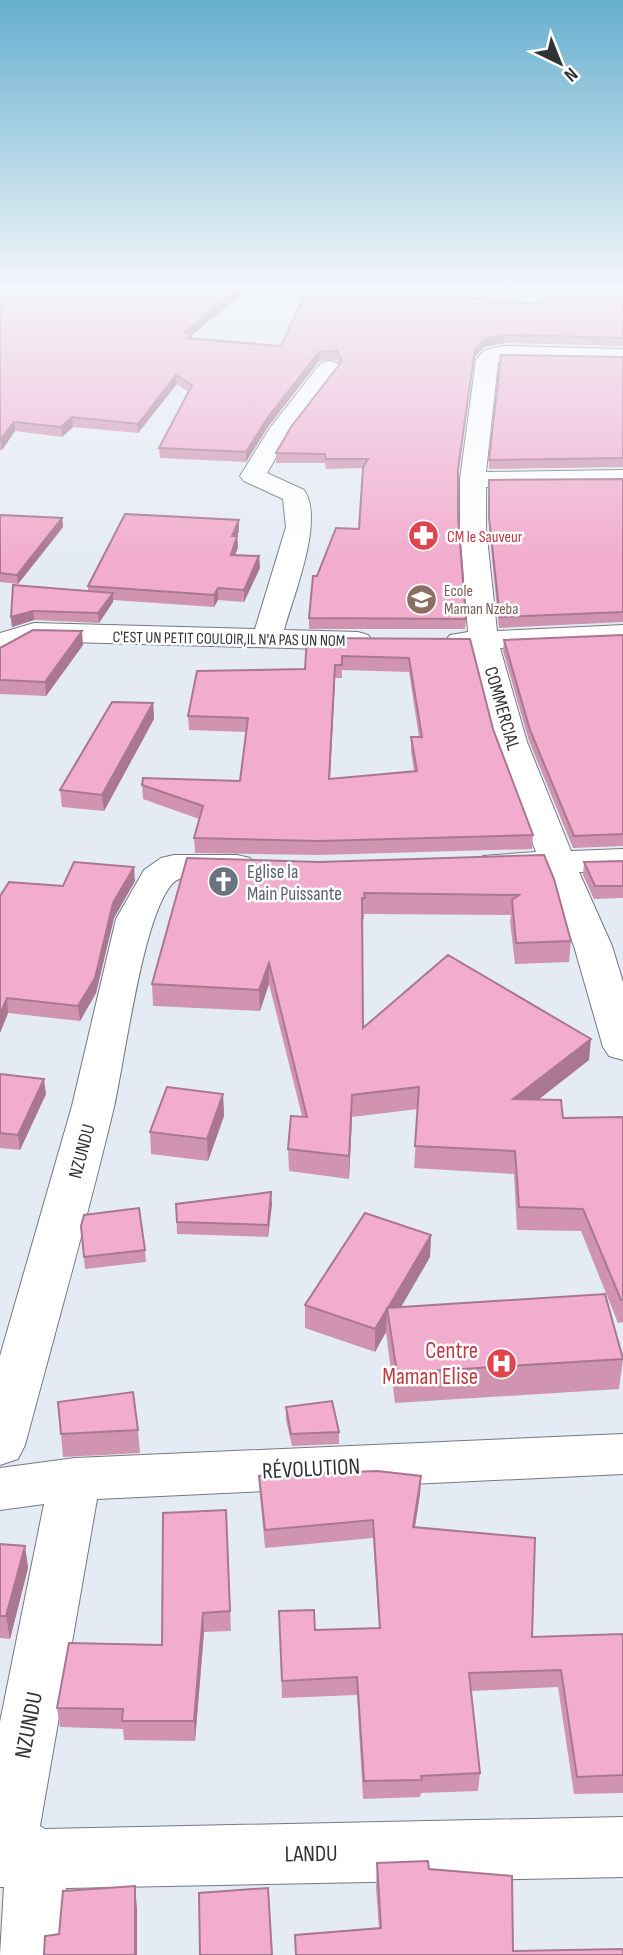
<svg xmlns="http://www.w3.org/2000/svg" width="623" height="1955" viewBox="0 0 623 1955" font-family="'Sofia Sans Condensed',sans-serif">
<rect width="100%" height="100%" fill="#e5ebf5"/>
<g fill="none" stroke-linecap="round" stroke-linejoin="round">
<defs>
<path id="minor" d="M504,346L623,349V363L504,360L498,362L486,472L623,470V486L486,487V528L497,631L623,625V643L500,648L527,742L571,851L623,849V871L579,872L612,946L623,982V1060L609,1056L603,1047L574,946L544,873L496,875L483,872L478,864L483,856L536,852L495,742L470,649L450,647L445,641L450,635L468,632L460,528V479L476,360L485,350Z
M329,361L337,363L340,368L289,435L267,473L304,490C325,520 293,596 284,630L358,632L368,635L373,641L368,647L358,650L34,641C19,644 14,656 0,660V633L34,623L255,629L286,527L283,499L244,481L240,476L270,428L321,363Z
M174,855H237L250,858L255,866L250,874C229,879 186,870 173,883C143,913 125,1059 114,1107C87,1220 55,1332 25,1445L18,1459L0,1465V1356L72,1106L116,919L144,870L161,858Z
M623,1434V1474L97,1499L40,1826L45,1829L623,1817V1877L66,1888L60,1955H0L4,1887H0V1722L44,1504L0,1510V1468L75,1458Z"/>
</defs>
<use href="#minor" stroke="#747981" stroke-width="2"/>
<use href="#minor" fill="#fff" fill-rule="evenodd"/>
</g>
<path fill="#d094b0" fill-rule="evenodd" d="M0,287H251L192,335V339L281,346L471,296L470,299L537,304L566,291L623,287V346L504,343L484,347L474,358L458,476V518L466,619L465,629H309V618L317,576L359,529L363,468L326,469L325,463H276V453L339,364L337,360L319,361L268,427L246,462L160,458L159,448L188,392L177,384L138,433L73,427L62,437L15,431L2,450H0Z
M623,357V467L489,469V460Z
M623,479V622L499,628L489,528V480Z
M0,515L62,518L63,527L18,584L0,582Z
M239,531L237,536L238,547L235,555L259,556L260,568L244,602L218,600L214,607L113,600V602L99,623L34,620L12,627L11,617L88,591V586Z
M623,635V846L573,848L529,741L503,651L504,640Z
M307,638L470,639L493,729L533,835L532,849L319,855L195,853L194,838L199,819L143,799L142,785L240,781L246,732L189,730L188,716L305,669ZM342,670L409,672L419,737H411V751L414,771L330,779L335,678H342Z
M83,645L46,696L0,694V648Z
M153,703L154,719L104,811L62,807L60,790Z
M544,855L571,941L569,962L515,964L510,921L511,915L364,914V919H362L363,1028L589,1060L539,1099L563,1118L623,1117V1322L618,1323L581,1231L517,1230L514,1174L414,1168L418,1109L352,1117L349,1179L289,1171L288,1149L302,1116L269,984L260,1011L153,1006L152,984L319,862Z
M623,861V898L594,899L583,875L584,862Z
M135,881L114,918L96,993L80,1021L8,1013L0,1033V896L63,886Z
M0,1074L46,1094L20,1150L0,1148Z
M223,1094L224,1116L208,1161L151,1154L150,1132Z
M176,1204H272L268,1237L177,1234Z
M81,1226L145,1250L146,1262L85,1269Z
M431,1235L430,1257L401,1307L623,1359L619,1389L395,1403L386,1332L375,1352L305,1328V1305Z
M286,1407L339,1432V1444L292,1446L286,1420Z
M138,1430L140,1453L63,1457L61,1434Z
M259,1476H421L420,1494L415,1527L532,1637L623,1634V1793L574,1794L558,1687L471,1691L480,1773L478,1791L421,1793L420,1797L363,1799L357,1695L282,1698L279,1611L315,1630L379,1628L373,1538L265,1548L260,1494Z
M226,1510L231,1631L204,1632L195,1741L124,1740L123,1729L60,1727L57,1708L162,1645Z
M0,1544L25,1546L28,1568L10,1639L0,1638Z
M377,1863L429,1869L513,1951L623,1955H295V1935L379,1928L376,1888Z"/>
<path fill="#a97890" d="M240,287H251L192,335L193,342L187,347L184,333Z
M505,335L504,343L484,347L474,358L457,479L475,349L485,339Z
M319,352V361L268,427L246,462V452L268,417Z
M176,375L177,384L138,433V424Z
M72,417L73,427L62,437L61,427Z
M14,422L15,431L2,450L1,440Z
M62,518L63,527L18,584L17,575Z
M239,520V531L237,536L238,547L231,566L232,536Z
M259,556L260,568L244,602V590Z
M218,588V600L214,607V595Z
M113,593V602L99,623L98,613Z
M33,611L34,620L12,627L11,617Z
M82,631L83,645L46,696L45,682Z
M335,665V678L329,794V779Z
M153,703L154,719L104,811L102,795Z
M134,867L135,881L114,918L96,993L80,1021L78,1006L113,903Z
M269,963V984L260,1011L259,990Z
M7,998L8,1013L0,1033V1014Z
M591,1039L589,1060L511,1121L513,1099Z
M44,1079L46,1094L20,1150L18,1135Z
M223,1094L224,1116L208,1161L207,1139Z
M352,1095V1117L349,1179V1156Z
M271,1192L272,1204L268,1237V1225Z
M431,1235L430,1257L390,1326L387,1309Z
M387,1310L386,1332L375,1352V1329Z
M421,1476L420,1494L412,1545L413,1527Z
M25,1546L28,1568L10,1639L6,1616Z
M203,1613L204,1632L195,1741L194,1721Z
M135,1886L137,1908V1955H135Z"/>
<path fill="#f2accd" stroke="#a97890" stroke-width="2" fill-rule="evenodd" d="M0,287H240L184,333L192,334L187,338L281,346L308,287L471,288L467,298L537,304L548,290L566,291L568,287H623V338L505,335L485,339L475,349L458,469V518L466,619L309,618L313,576H317L336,528L359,529L363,468L368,459H326L325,454L276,453L291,427L342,361L337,351L319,352L268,417L246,452L159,448L192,385L176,375L138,424L72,417L61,427L14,422L0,440Z
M501,355L623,357V458L489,460Z
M623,479V612L500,617L489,518V480Z
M125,514L239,520L232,536H237L231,555L259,556L244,590L218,588L214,595L88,586Z
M0,515L62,518L17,575L0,573Z
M13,585L113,593L98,613L33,611L11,617Z
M33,630L82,631L45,682L0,680V648Z
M623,635V834L574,836L530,730L504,640Z
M307,638L470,639L493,729L533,835L319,841L194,838L203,806L142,785L143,778L240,781L248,718L188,716L197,671L305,669ZM342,656L409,658L422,737H411L417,771L329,779L335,665H342Z
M112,702L153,703L102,795L60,790Z
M544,855L554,879L571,941L516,943L512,900L519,895L364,893L365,898H362L363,1028L448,955L591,1039L513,1099L561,1100L563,1118L623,1117V1300H621L583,1209L519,1207L515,1151L415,1146L419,1087L352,1095L349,1156L288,1149L291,1116L307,1117L269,963L259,990L152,984L187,858L319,862Z
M623,861V886H595L584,862Z
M74,862L134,867L113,903L95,978L78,1006L7,998L0,1014V896L9,882L63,886Z
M0,1074L44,1079L18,1135L0,1133Z
M167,1087L223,1094L207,1139L150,1132Z
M271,1192L268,1225L177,1222L176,1204Z
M139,1208L145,1250L84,1257L81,1226L84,1215Z
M365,1213L431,1235L388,1308H387V1309L375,1329L305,1305Z
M605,1294L623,1359L397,1373L387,1308Z
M133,1392L138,1430L61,1434L58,1402Z
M332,1401L339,1432L291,1434L286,1407Z
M377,1471L421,1476L413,1527L535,1538L532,1637L623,1634V1775L577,1777L561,1670L469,1673L480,1773L421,1776L422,1780L364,1781L357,1677L282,1681L279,1611L314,1610L315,1630L380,1628L373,1520L265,1530L259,1476Z
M226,1510L230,1611L203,1613L194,1721H122L123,1709L57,1708L69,1643L162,1645L163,1513Z
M0,1544L25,1546L6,1616H0Z
M428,1861L429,1869L512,1876L513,1951L623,1949V1955H296L295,1935L381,1928L377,1863Z
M135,1886V1955H44L45,1936L59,1934L63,1891Z
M268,1888L272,1955H200L199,1893Z"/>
<linearGradient id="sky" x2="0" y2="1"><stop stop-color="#67b0cf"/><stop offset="0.51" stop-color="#f3f6fa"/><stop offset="1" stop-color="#f3f6fa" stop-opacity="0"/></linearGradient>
<rect width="623" height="561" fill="url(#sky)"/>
<defs>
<symbol id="pharmacy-disc" viewBox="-11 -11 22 22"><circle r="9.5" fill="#e0444e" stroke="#fff"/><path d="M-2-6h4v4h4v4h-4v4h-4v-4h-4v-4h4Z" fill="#fff"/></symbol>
<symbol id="school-disc" viewBox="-11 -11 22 22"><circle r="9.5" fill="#8d6e63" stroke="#fff"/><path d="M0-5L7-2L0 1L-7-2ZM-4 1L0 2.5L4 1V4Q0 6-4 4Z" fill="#fff"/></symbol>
<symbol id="church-disc" viewBox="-11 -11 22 22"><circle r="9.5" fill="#6b7280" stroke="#fff"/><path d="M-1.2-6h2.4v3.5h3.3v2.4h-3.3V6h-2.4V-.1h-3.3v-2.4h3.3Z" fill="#fff"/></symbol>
<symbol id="hospital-disc" viewBox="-11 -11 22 22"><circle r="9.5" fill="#e0444e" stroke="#fff"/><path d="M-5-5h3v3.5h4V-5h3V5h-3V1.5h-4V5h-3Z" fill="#fff"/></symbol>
</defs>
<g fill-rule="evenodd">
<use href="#pharmacy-disc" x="406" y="518" width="35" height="35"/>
<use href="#school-disc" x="404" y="582" width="35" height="35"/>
<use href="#church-disc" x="206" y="864" width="35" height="35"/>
<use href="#hospital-disc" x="484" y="1346" width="35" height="35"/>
</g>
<g text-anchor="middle" stroke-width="5" stroke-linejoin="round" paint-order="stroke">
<g font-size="16" fill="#be3a42" stroke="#fff" text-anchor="start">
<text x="447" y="542">CM le Sauveur</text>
</g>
<g font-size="16" fill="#785e54" stroke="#fff" text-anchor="start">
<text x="444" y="596">Ecole<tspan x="444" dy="18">Maman Nzeba</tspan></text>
</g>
<g font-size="16" fill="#303336" stroke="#fff">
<text transform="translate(229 638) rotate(1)" y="6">C'EST UN PETIT COULOIR,IL N'A PAS UN NOM</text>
</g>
<g font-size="19" fill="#303336" stroke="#fff">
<text transform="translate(503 708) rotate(74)" y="7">COMMERCIAL</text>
<text transform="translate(81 1151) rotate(-75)" y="7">NZUNDU</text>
</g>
<g font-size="19" fill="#5b616d" stroke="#fff" text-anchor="start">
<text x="247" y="878">Eglise la<tspan x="247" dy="22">Main Puissante</tspan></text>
</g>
<g font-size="23" fill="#be3a42" stroke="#fff" text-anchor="end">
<text x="478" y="1358">Centre<tspan x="478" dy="26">Maman Elise</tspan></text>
</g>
<g font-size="23" fill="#303336" stroke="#fff">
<text transform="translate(311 1468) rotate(-3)" y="8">RÉVOLUTION</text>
<text transform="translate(28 1725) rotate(-79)" y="8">NZUNDU</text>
<text transform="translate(311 1853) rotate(-1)" y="8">LANDU</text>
</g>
</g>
<g transform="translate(560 63) rotate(137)" stroke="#ffffff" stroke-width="5" paint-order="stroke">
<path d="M0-5L12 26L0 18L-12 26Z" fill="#303336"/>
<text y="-10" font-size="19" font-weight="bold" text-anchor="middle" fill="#303336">N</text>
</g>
</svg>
